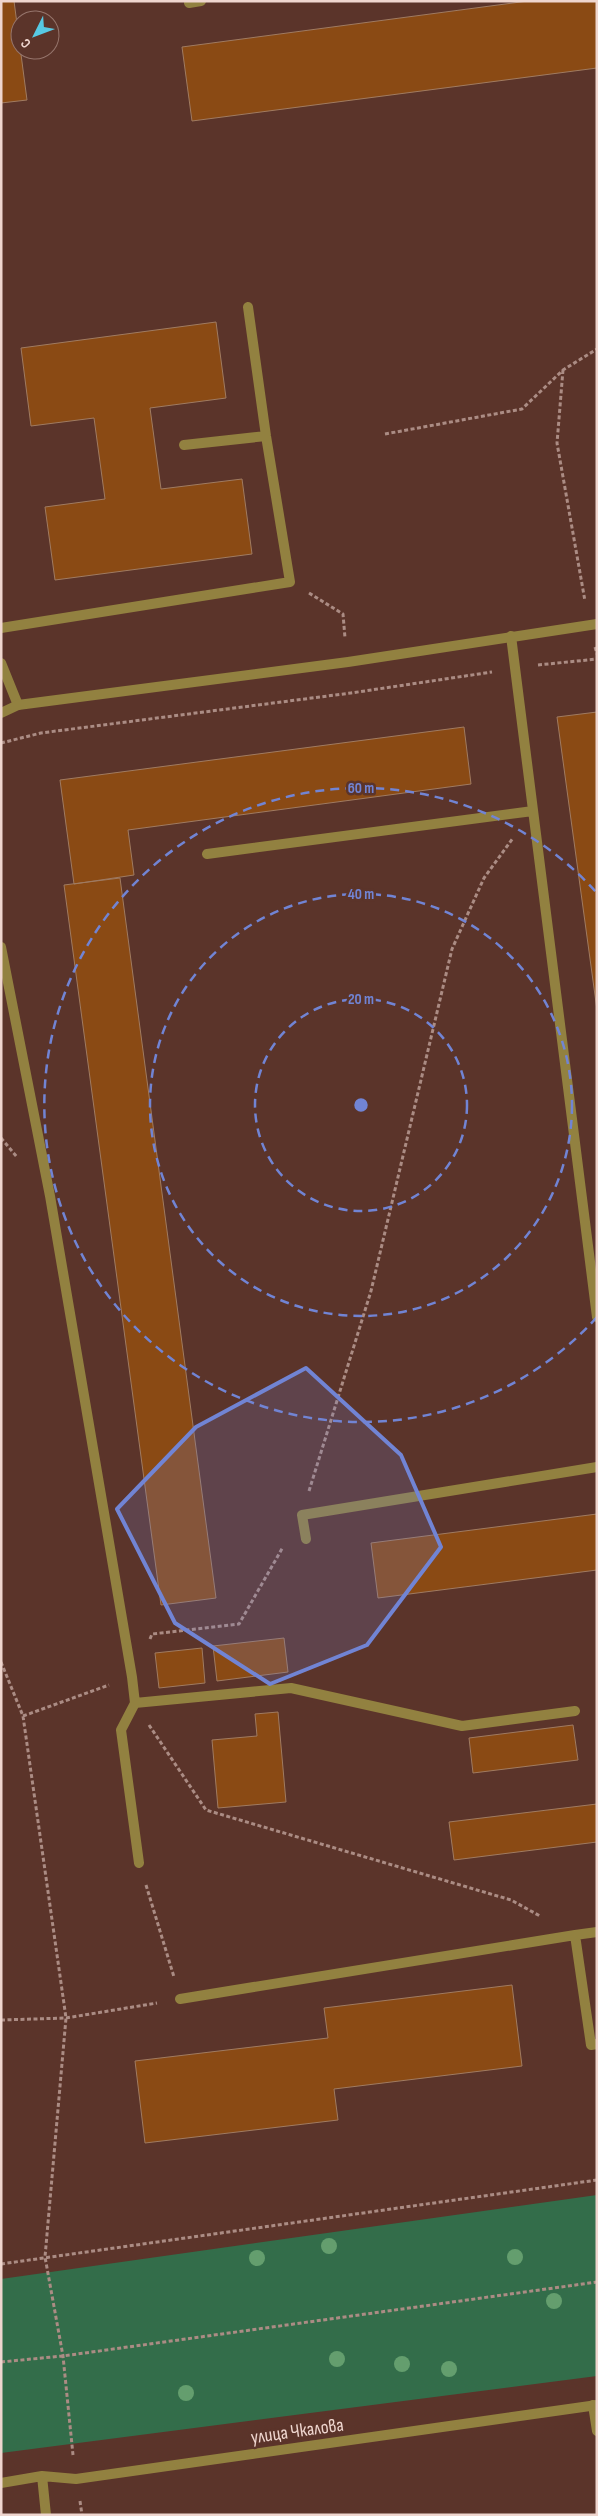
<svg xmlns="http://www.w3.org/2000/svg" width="598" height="2516" viewBox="0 0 598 2516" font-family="'Sofia Sans Condensed',sans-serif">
<rect width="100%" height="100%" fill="#5b342a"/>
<path fill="#336d4a" d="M597,2195V2376L1,2453V2279Z"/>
<path fill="#8a4a14" stroke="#a07b61" d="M1,1H14L27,100L1,103Z
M528,1H597V68L192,121L182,47Z
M216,322L226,398L150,408L161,489L242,479L252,554L55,580L45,507L105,499L94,418L31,426L21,348Z
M597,712V1010L557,717Z
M464,727L471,784L128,830L134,875L74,884L60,780Z
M120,878L216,1598L161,1605L64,885Z
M597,1514V1570L378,1598L371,1543Z
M284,1638L288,1672L217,1681L213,1646Z
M202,1648L205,1683L159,1688L155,1653Z
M278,1712L286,1802L218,1808L212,1740L257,1736L255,1714Z
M573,1725L578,1760L473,1773L469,1738Z
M597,1804V1842L454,1860L449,1822Z
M512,1985L522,2066L334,2089L338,2120L145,2143L135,2061L328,2038L324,2008Z"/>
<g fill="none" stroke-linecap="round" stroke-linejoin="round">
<path stroke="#ab8c84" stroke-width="3" stroke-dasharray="4 2.5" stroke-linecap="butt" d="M563,370L557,443L585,601
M385,434L522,409L563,370L597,349
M309,593L343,614L345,638
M595,647L597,654
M538,665L597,659
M1,743L41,733L351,693L492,672
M1,1138L17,1157
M309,1491L371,1291L452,949L484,878L513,838
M150,1639L152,1634L239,1624L283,1547
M1,1662L23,1716L66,2018L45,2257L63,2356L73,2455
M23,1716L109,1685
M149,1725L206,1810L511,1900L540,1916
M146,1885L174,1977
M1,2020L66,2018L157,2003
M1,2264L597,2180
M1,2362L63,2356L597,2282
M80,2501L82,2515"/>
<path stroke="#928140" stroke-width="10" d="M189,3L201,1
M184,445L266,436
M1,628L290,582L266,436L248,307
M511,636L597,1317
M1,663L18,705
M207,854L533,811
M1,947L50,1196L132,1677L135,1703L121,1730L139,1863
M306,1539L302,1515L597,1467
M135,1703L291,1688L462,1726L575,1711
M575,1935L597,1932
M180,1999L575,1935L591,2045L597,2044
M593,2405L597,2431"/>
<path stroke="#928140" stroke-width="10" d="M1,713L18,705L348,662L597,624
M42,2476L46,2515
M1,2483L42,2476L76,2479L597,2405"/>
</g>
<g fill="#649e6e">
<circle cx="329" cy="2246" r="8"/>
<circle cx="515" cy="2257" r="8"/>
<circle cx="257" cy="2258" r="8"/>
<circle cx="554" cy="2301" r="8"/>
<circle cx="337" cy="2359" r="8"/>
<circle cx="402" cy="2364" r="8"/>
<circle cx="449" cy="2369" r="8"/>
<circle cx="186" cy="2393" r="8"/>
</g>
<path fill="#7184d4" fill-opacity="0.2" stroke="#7184d4" stroke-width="4" stroke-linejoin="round" d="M306,1368L401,1455L441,1547L367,1645L270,1684L175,1623L117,1509L196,1427Z"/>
<g fill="none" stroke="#7184d4" stroke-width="2.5" stroke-dasharray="9 6">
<circle cx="361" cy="1105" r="106"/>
<circle cx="361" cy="1105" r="211"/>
<path d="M597 1317A317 317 0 1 1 597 893"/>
</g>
<g text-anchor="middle" stroke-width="5" stroke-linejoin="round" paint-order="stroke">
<g font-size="19" fill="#efd6cf" stroke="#5b342a">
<text transform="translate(297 2430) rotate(-8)" y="7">улица Чкалова</text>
</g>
</g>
<circle cx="361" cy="1105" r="8" fill="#7184d4" stroke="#5b342a" stroke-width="2.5"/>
<g font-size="15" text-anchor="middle" font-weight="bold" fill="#7184d4" stroke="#5b342a" stroke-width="5" stroke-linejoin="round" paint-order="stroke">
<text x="361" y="793">60 m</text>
<text x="361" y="899">40 m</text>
<text x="361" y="1004">20 m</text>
</g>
<rect width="598" height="2516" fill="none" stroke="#efd6cf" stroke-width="5"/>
<g transform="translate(35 35) rotate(228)"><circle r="24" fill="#5b342a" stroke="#96756c"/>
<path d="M0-4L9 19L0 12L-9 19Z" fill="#57c9e3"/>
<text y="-8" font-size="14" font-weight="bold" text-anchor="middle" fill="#efd6cf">С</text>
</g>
</svg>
